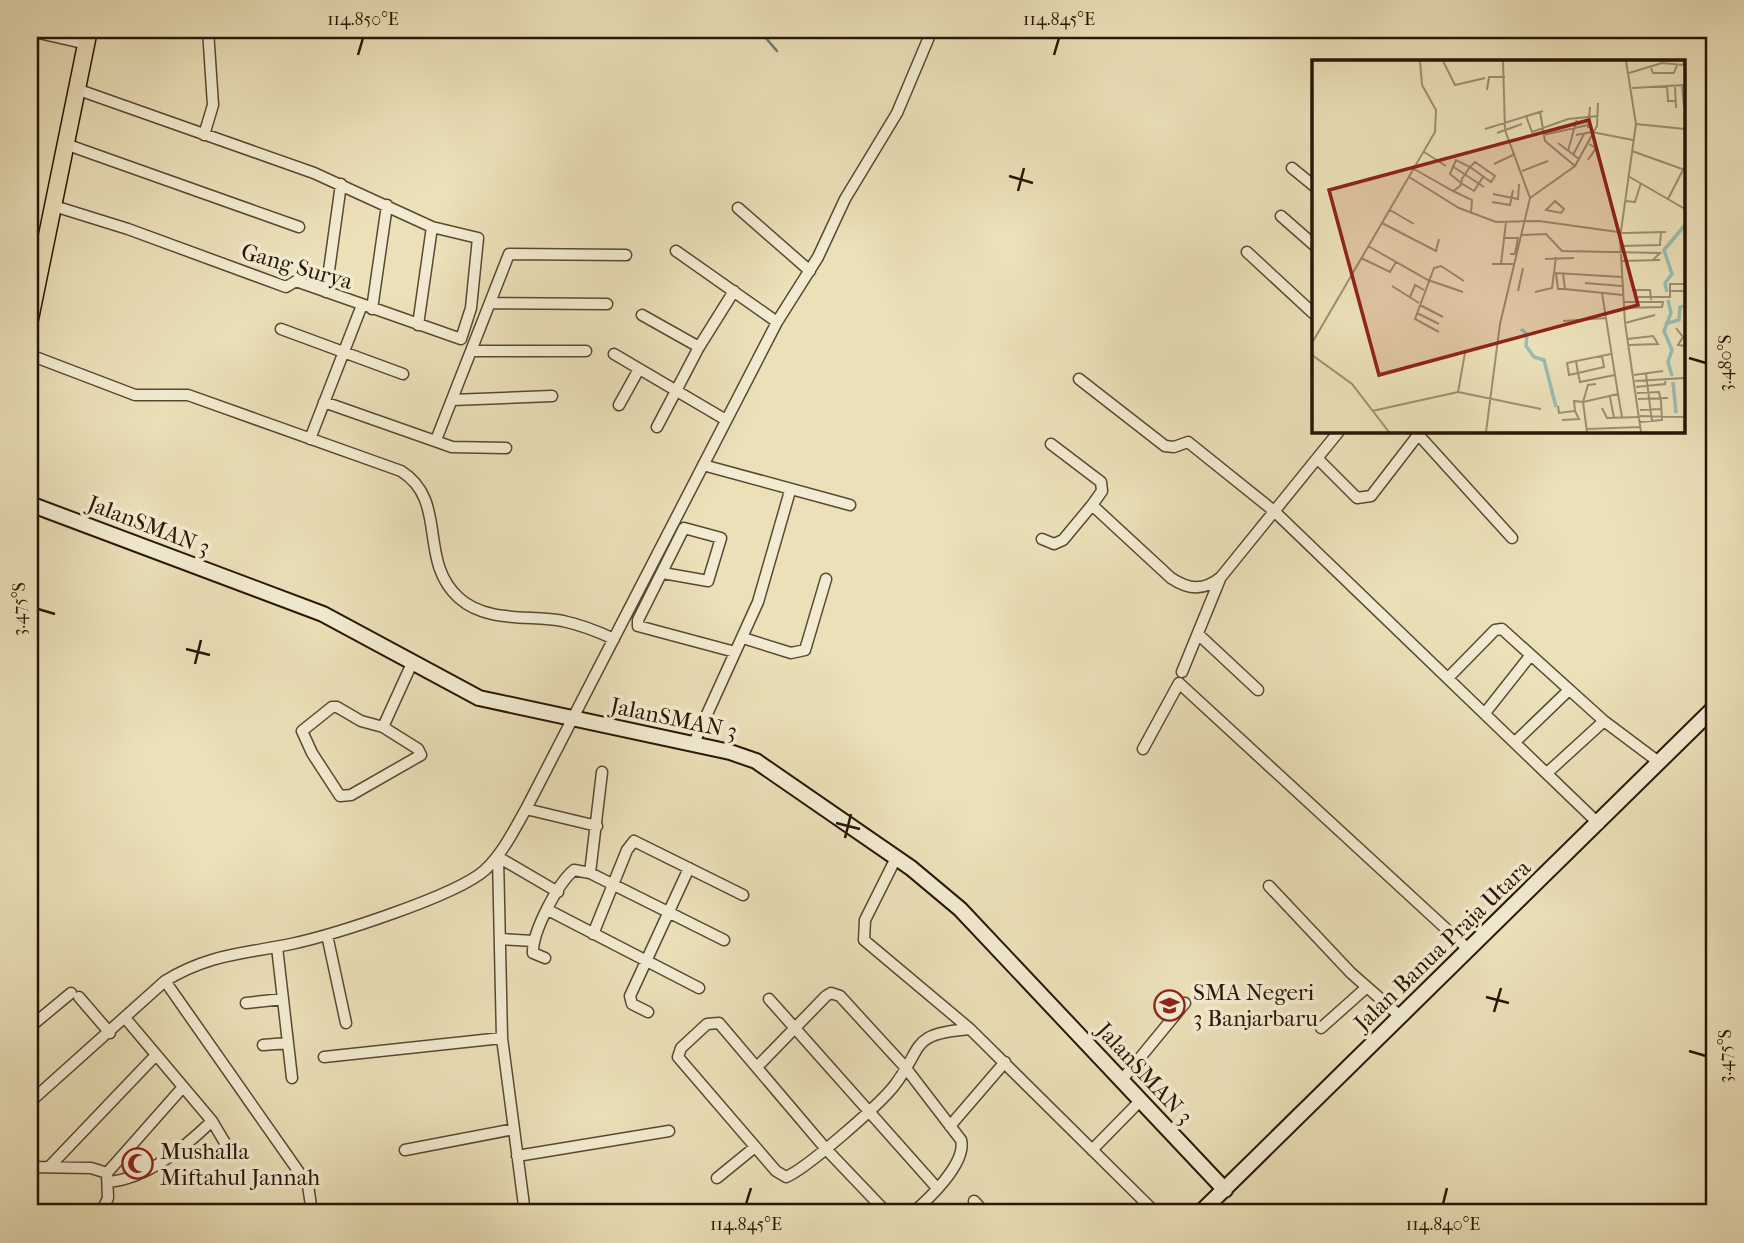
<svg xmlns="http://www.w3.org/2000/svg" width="1744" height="1243" viewBox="0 0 1744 1243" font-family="'IM FELL French Canon',serif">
<rect width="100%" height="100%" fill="#ebe0b8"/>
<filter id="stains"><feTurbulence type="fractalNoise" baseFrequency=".00286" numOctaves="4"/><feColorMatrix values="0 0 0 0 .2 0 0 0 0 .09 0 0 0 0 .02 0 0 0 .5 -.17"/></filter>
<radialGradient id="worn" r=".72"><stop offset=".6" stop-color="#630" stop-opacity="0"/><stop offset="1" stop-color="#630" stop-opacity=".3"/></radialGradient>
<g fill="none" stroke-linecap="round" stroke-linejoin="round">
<path stroke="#6c7a6e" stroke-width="2.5" d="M759,30L777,51"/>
<defs>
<path id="street" d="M30,31L87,44
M79,90L314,173L432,227L418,325
M204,135L213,105L208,30
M68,145L299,227
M1292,168L1314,186
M54,206L128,229L286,287L296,281L461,339L471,308L478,238L432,227
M738,208L810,271
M1281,216L1314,245
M676,251L777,322
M1247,252L1314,314
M326,292L341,184
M490,303L607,304
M372,309L387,205
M642,315L699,347
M281,329L403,374
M471,351H586
M614,354L726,420
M30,355L135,395H188L401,471C449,501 417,560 459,598C487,623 529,615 563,621C581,625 597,631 614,639
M1079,379L1165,446L1174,447L1188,442L1274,511L1599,824
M452,400L552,396
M324,402L452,447L506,448
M619,405L639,369
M657,427L699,347L734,291
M1415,431L1512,538
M310,439L362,305
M436,440L509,254L626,255
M1051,444L1101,482L1102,491L1092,505L1171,578C1189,590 1204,591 1221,577L1340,430
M1318,459L1357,498L1371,496L1418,435
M703,465L850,505
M1042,539L1054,544L1063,540L1092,505
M663,573L708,581L721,538L684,528L638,620V626L735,652
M1198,634L1258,690
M743,638L791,653L805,650L826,579
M1182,672L1220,579
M1448,678L1495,630L1502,629L1604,721L1660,763
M332,707H337L361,721L383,727L418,749L421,755L351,795L340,796L312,753L302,731Z
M1485,713L1530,656
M383,727L413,661
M1515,742L1569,690
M693,745L758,602L790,491
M1143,749L1179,683L1468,949
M1547,773L1604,721
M526,809L597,826
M498,857L502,1038L525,1213
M498,857L558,892
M896,858L865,920L864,940L970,1029
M590,873L602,772
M1269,886L1351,973L1400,1016
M548,910L699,988
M593,934L627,850L634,841L743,895
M327,935L346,1023
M500,939L533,941
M277,947L292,1078
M545,958L533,953C532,932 558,883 574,870L590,873L724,940
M165,981L308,1185L312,1213
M79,997L110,1033
M769,999L937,1188
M246,1003L283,999
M648,1012L632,1004L630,996L689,868
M126,1019L212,1121L231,1153
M30,1027L71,993
M1321,1028L1367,987
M263,1045L288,1043
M324,1057L502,1038
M757,1067L826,996L831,993L840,996L905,1067L961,1140C967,1163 928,1200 912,1213
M1121,1081L1185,1003
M30,1102L165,981C209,954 243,954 291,944C333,935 456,896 485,870C503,853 514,830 526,809L777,322L818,257L845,199L897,113L932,30
M950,1126L1005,1062
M405,1150L514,1129
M1092,1150L1139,1102
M517,1156L669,1131
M50,1166L156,1055
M30,1167L91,1168L107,1173
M717,1178L755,1147
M108,1182C147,1179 185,1147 212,1121
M974,1201L985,1213
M101,1213L108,1198L107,1173L183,1087
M887,1213L826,1149L719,1023L707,1024L681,1048L678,1057L776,1171L786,1177C806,1169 879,1105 894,1086C925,1046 908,1034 970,1029L1156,1213"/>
<path id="secondary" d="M30,504L323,614L479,698L730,752L756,761L911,868L960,909L1225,1190
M1200,1213L1714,708"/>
<path id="primary" d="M30,319L89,30"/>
</defs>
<use href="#street" stroke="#5a4832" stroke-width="13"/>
<use href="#secondary" stroke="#291606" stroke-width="18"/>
<use href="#primary" stroke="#291606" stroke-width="19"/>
<use href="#street" stroke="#f2ebd1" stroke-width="10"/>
<use href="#secondary" stroke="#f2ebd1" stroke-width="14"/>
<use href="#primary" stroke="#ebe0b8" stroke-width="16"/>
</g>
<path fill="none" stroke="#291606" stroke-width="2.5" d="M358,55L363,38M1054,55L1059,38M1009,176L1033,183M1018,191L1024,168M1689,358L1706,363M38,609L55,614M186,649L210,655M195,664L201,640M836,823L860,829M845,838L851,814M1486,997L1509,1003M1494,1012L1501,988M1689,1051L1706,1056M746,1204L751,1188M1443,1204L1447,1188"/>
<defs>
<symbol id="school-ring" viewBox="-11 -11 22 22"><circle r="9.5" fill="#f2ebd1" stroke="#8f2418" stroke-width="1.5"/><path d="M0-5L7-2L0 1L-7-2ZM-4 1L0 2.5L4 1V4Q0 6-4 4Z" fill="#8f2418"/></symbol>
<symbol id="mosque-ring" viewBox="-11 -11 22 22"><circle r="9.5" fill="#f2ebd1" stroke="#8f2418" stroke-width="1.5"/><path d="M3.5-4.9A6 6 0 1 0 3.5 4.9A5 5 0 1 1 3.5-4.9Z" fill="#8f2418"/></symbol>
</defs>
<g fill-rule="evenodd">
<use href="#school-ring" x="1152" y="988" width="35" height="35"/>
<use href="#mosque-ring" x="120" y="1146" width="35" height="35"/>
</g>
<g text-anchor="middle" stroke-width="7" stroke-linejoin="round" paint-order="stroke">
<g font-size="23" fill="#291606" stroke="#f2ebd1">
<text transform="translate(297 266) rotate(16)" y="8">Gang Surya</text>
<text transform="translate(149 525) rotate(21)" y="8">JalanSMAN 3</text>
<text transform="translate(674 718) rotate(12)" y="8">JalanSMAN 3</text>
<text transform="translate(1442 945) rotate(-44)" y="8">Jalan Banua Praja Utara</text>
<text transform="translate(1145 1073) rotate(47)" y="8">JalanSMAN 3</text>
</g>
<g font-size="23" fill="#291606" stroke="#f2ebd1" text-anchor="start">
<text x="1193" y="1000">SMA Negeri<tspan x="1193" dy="26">3 Banjarbaru</tspan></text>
<text x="160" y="1159">Mushalla<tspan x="160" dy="26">Miftahul Jannah</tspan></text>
</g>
</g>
<g transform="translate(1312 60)">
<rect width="373" height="373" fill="#ebe0b8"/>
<path fill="none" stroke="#98bdb3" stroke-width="3.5" d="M355,232L353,223L360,214L352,190L373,165M356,240L359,253L352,271L360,290L356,302L360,316M353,264L367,260L368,247L373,246M209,269L215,274L214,286L222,297L232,300L244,347M361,322L364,353"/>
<path fill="none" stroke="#9d8f71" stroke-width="2" d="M131,1L143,25L173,18M191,1L193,70L218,138M314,1L324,64L308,178L313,263L329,372M339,8L341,13H362L365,5M317,13L350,3L371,5L372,1M370,25L372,47M355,26L356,41H364M363,26L364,48M320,28L373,25M175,30L177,17H193M228,52L233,81L263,106M214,56L220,72L256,59L286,56M324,64L373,69M276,68L278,47M173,69L231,51M185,73L210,64M231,75L276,65M264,75L280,72L321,80M246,83L267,99M256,91L265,58M320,91L373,110M112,92L134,106M261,95L272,74M276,100L284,88L277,84M182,104L203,94M140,106L172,127M102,109L141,131L148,126L149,124V123L150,119L158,107L163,102L183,116L179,122L158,107L144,100L138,114L149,123L162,131L171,117M210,111L236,101M316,116L373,149M97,117L147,148L184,162L227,161L313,173L354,172M141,131L160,140L159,153M181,134L206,139L207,124M356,139L373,106M243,141L252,149L249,153L234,150ZM313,141L323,142L329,123M180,142L198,145L201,130M78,150L102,164M70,163L124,191L127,179M210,175L234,174L250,191L348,193L341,200M191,178H206L203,194H198M56,186L116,220L151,232M309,186L348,185L349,171M49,198L78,212L84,202M233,199L262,198M309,201L348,200M180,204H203M189,204L194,162M251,214L253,229L311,235M273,223L310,226M80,226L107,243M253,229H246L244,213L310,217M206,231L211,208M358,231V224H373M223,232L240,228L244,197M98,237L103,225L112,230M324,238V230H338L339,240M312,242H351L350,247L312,248M324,242L326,237H358V231H373M108,245L131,257M105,253L127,264M251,261L295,258M313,263L343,255M364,268L371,277L366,285L373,286M127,272L103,259L122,208L129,206L152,221M315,279L341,276L346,284L317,285M0,283L123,72L124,50L110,25L108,1M0,295L40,324L77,372M290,296L292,307L266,313L264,301L299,294M264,301L255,303L257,315L266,313L268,322L303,315M334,314L340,362M322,315L351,311M323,321L373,318M324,327L353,324L354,318M146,332L153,293M325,333L347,332L349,341L350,360L328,362M306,334L310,357M298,337L302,358M326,339L356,338M246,346L247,353L263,351L262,341L271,342L276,325L284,324M290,348L295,358L328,357M328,350L349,349M60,351L146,332L229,349M328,356L373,357M250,360L267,359L263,351M275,369L329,367M174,372L188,264L218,138L263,106L285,66L286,43M275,372L271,342L306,334L290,233"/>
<path fill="#8f2418" fill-opacity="0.15" stroke="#8f2418" stroke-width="3.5" d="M277,60L326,245L67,315L17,130Z"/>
<rect width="373" height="373" fill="none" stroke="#291606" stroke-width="3.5"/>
</g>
<rect width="1744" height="1243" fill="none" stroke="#ebe0b8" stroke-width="77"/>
<rect x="38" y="38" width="1668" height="1166" fill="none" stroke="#291606" stroke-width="2.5"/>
<g font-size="18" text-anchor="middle" fill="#291606">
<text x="363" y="25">114.850°E</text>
<text x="1059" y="25">114.845°E</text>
<text transform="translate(1725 363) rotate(-90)" y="6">3.480°S</text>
<text transform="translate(19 609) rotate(-90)" y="6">3.475°S</text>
<text transform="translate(1725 1056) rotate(-90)" y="6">3.475°S</text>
<text x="746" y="1230">114.845°E</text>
<text x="1443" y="1230">114.840°E</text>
</g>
<rect width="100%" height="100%" filter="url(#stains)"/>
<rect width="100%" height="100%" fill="url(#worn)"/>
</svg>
